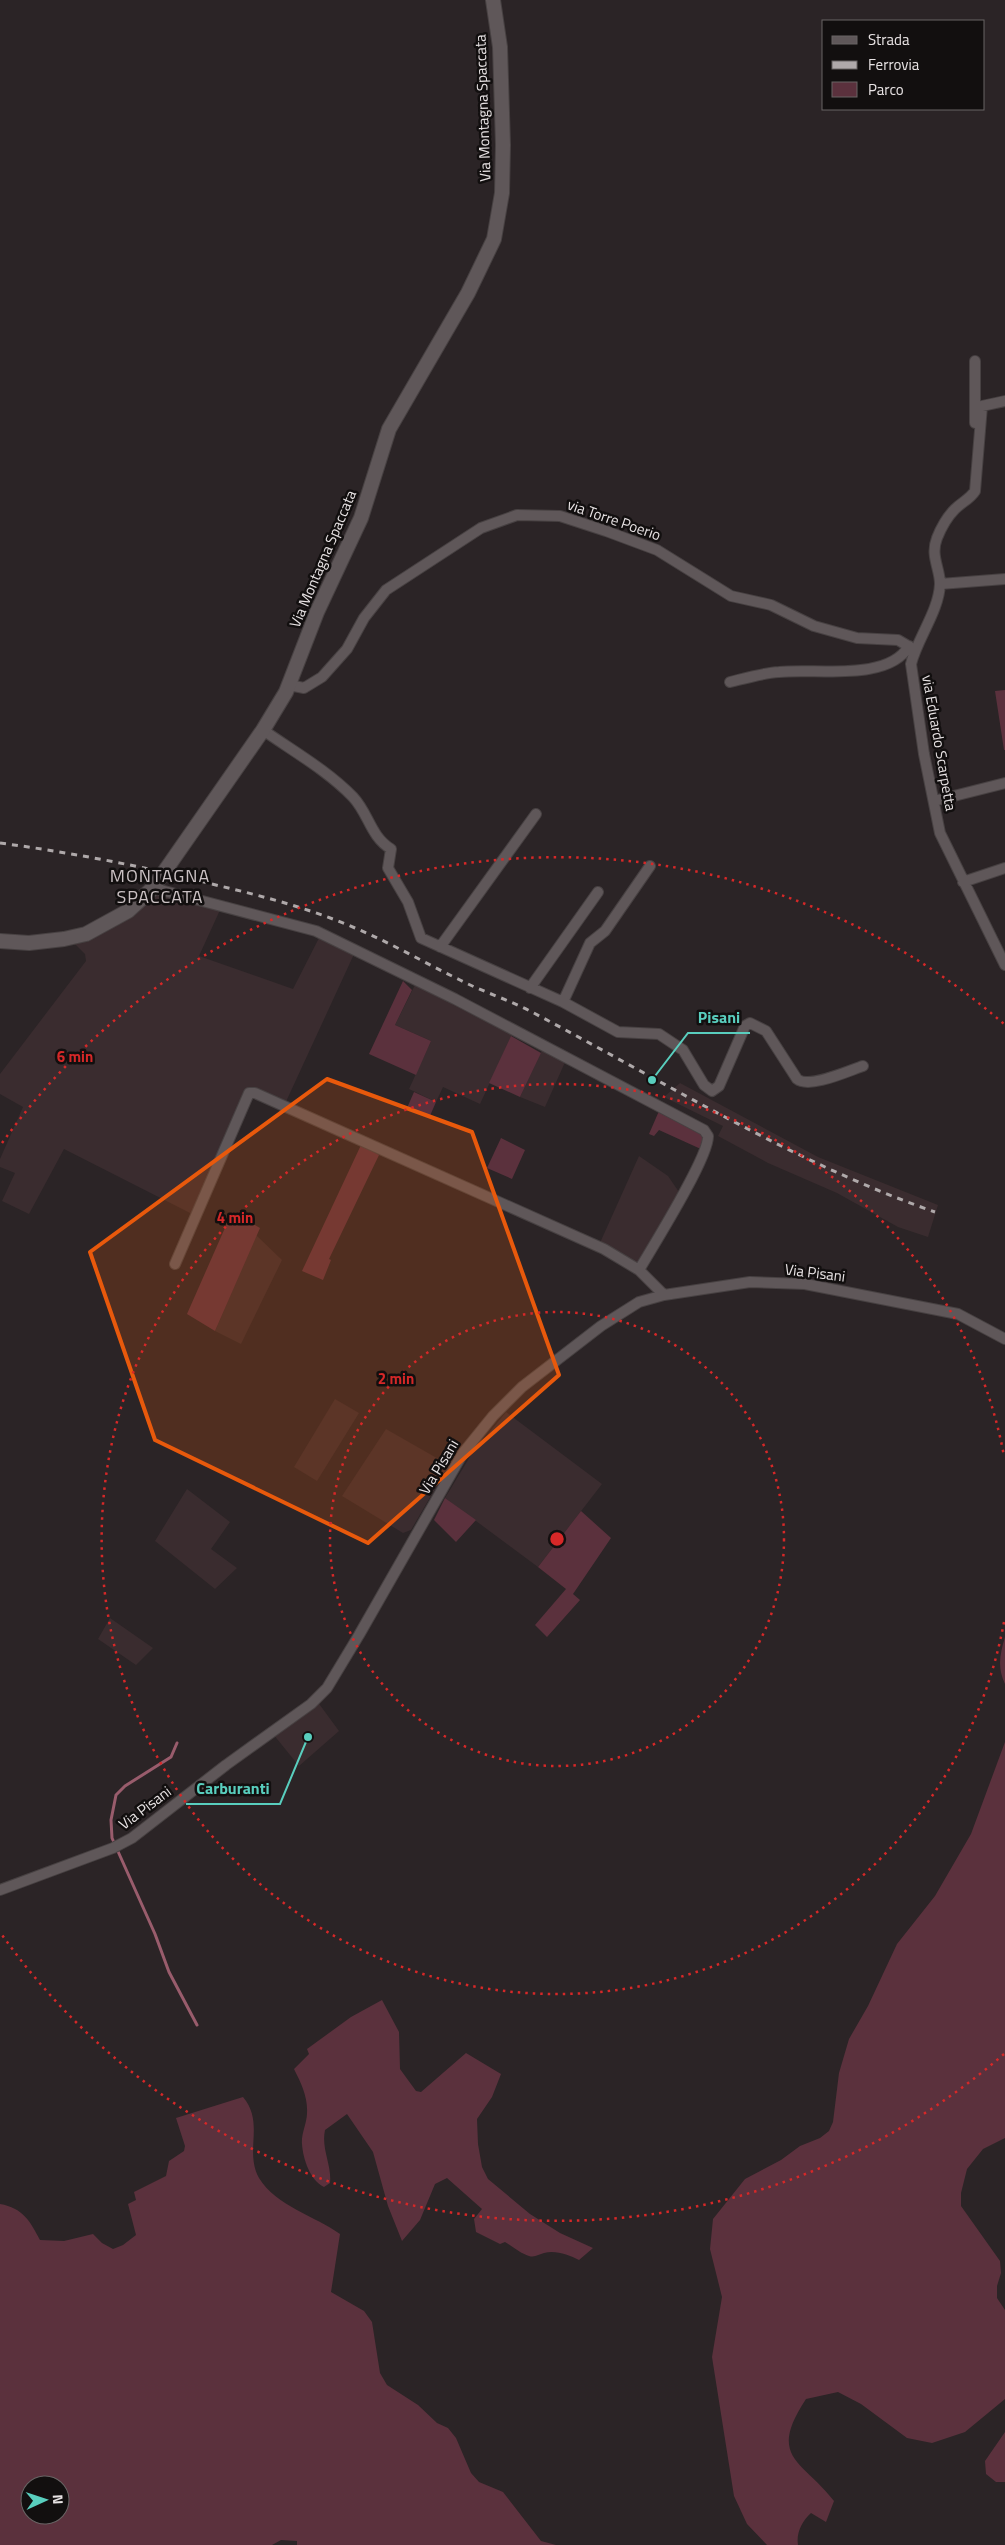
<svg xmlns="http://www.w3.org/2000/svg" width="1005" height="2545" viewBox="0 0 1005 2545" font-family="'Titillium Web',sans-serif">
<rect width="100%" height="100%" fill="#2b2426"/>
<path fill="#3a2c2f" d="M155,893L220,910L199,956L293,989L320,936L355,952L284,1106L255,1092L194,1215L64,1149L29,1214L2,1201L15,1173L0,1167V1159L23,1107L0,1094V1074L86,961L85,954L74,943L109,929Z
M419,977L516,1026L480,1104L443,1087L436,1102L409,1089L431,1041L395,1025Z
M543,1048L566,1060L545,1107L520,1097Z
M680,1083L818,1157L938,1205L928,1237L898,1227L837,1193L768,1163L718,1136L723,1126L664,1097Z
M639,1156L668,1176L681,1195L639,1267L599,1245Z
M256,1235L282,1260L241,1344L215,1331Z
M335,1399L359,1413L317,1481L294,1467Z
M506,1412L602,1484L538,1567L445,1498L471,1455Z
M386,1429L449,1465L411,1530L403,1533L342,1496Z
M187,1489L230,1522L211,1549L237,1568L215,1589L155,1541Z
M110,1618L153,1648L136,1665L98,1639Z
M317,1701L339,1731L299,1766L273,1734Z"/>
<path fill="#5b313d" fill-rule="evenodd" d="M1005,690V750H1004L995,691Z
M403,981L412,990L395,1025L431,1041L416,1075L369,1054Z
M511,1036L541,1053L520,1097L489,1083Z
M414,1092L436,1102L429,1118L407,1108Z
M659,1111L704,1132L703,1150L659,1130L654,1136L649,1134Z
M501,1138L525,1150L512,1179L487,1168Z
M361,1145L379,1155L329,1259L331,1260L323,1280L302,1271Z
M232,1212L260,1228L215,1331L187,1314Z
M445,1498L476,1520L456,1542L434,1520Z
M581,1511L611,1538L573,1594L580,1600L547,1637L535,1625L566,1589L538,1567Z
M1005,1637V1684C997,1667 1000,1654 1005,1637Z
M1005,1742V2138L983,2149L967,2169L961,2193V2206L1000,2261L1001,2273L997,2286V2298L1005,2310V2399L965,2432L932,2443L907,2438L861,2404L838,2392L806,2399C767,2458 802,2460 834,2501L826,2522L811,2513C802,2521 796,2533 798,2545H767L747,2524L734,2496L712,2357L722,2297L710,2249L713,2219L745,2179L781,2160L800,2146L820,2138L829,2131L833,2122L839,2073L849,2039L868,2006L897,1944L935,1896L971,1834Z
M382,2000L399,2032L400,2069L416,2091L421,2092L466,2053L501,2074L492,2097L477,2119L478,2144L482,2167L488,2179L530,2214L560,2233L593,2248L579,2260C569,2255 556,2250 544,2253C539,2254 535,2258 529,2256C521,2254 512,2246 505,2242L500,2244L476,2232L474,2219L482,2209L447,2178L435,2184L420,2220L402,2241L388,2206L373,2152L347,2114L325,2130C321,2149 332,2165 330,2183L324,2187C310,2180 303,2159 302,2144C301,2134 307,2123 307,2113C308,2097 301,2083 294,2069L309,2054L307,2049L351,2017Z
M243,2097C265,2123 244,2151 259,2178C276,2206 315,2216 340,2234L331,2292L364,2311L372,2322L380,2373L387,2385L418,2405L437,2423L448,2428L456,2438L471,2473L479,2482L503,2492L541,2541L556,2545H297V2541L281,2540L272,2545H0V2204C23,2208 30,2221 40,2240L64,2241L93,2234L102,2243L113,2249L123,2245L136,2235L128,2204L136,2200L134,2192L166,2176L169,2161L184,2151L185,2146L176,2118ZM30,2485H60V2515H30Z
M1005,2432V2482H996L986,2474L985,2461Z"/>
<g fill="none" stroke-linecap="round" stroke-linejoin="round">
<path stroke="#995c6c" stroke-width="3" d="M177,1743L171,1757L125,1786L116,1795L111,1820L112,1838L155,1934L169,1972L197,2025"/>
<defs>
<path id="minor" d="M1005,401L982,406L975,491C970,499 962,502 955,509C947,517 941,528 937,538C930,556 940,568 940,584C939,611 917,639 911,664L924,754L940,833L1005,965
M975,423V361
M940,584L1005,579
M730,682C746,678 763,673 779,672C816,668 888,682 909,646
M289,685L304,688L322,677L347,649L364,618L386,590L481,528L517,515L560,516L606,531L657,550L731,596L771,605L814,626L857,638L898,640L915,650
M263,730C293,751 328,771 353,797C369,814 370,836 391,849L388,868L408,902L421,938L563,1002L618,1032L659,1034L683,1050L704,1085L712,1091L719,1086L745,1026L750,1023L766,1031L797,1079C809,1089 848,1071 863,1066
M934,801L1005,783
M963,882L1005,868
M153,888L316,931L455,999L704,1130L708,1136C709,1157 653,1246 639,1270L664,1295
M440,947L536,814
M530,988L598,892
M563,1002L590,943L605,931L650,866
M175,1264L249,1093H255L604,1249L639,1270
M0,1890L113,1848L132,1838L226,1765L311,1704L327,1688L359,1635L463,1453L493,1416L522,1387L601,1326L639,1302L664,1295L750,1282L805,1284L958,1314L1005,1339"/>
<path id="secondary" d="M0,941L29,943L64,939L86,934L128,911L153,888L263,730L286,692L317,612L361,518L389,429L468,293L494,239L502,193L503,145L500,47L493,0"/>
</defs>
<use href="#minor" stroke="#474142" stroke-width="12"/>
<use href="#secondary" stroke="#474142" stroke-width="16"/>
<use href="#minor" stroke="#5f5759" stroke-width="10"/>
<use href="#secondary" stroke="#5f5759" stroke-width="14"/>
<path stroke="#afa9aa" stroke-width="3" stroke-dasharray="6 6" stroke-linecap="butt" d="M0,843C74,853 147,867 220,886C266,897 311,909 355,928C391,943 425,963 460,980C483,992 507,999 530,1011C663,1081 792,1162 935,1212"/>
</g>
<path fill="#e8590c" fill-opacity="0.2" stroke="#e8590c" stroke-width="4" stroke-linejoin="round" d="M327,1079L472,1132L559,1375L368,1543L155,1440L90,1252Z"/>
<g fill="none" stroke="#d62828" stroke-width="2.5" stroke-dasharray="2.5 5">
<circle cx="557" cy="1539" r="227"/>
<path d="M1004 1622A455 455 0 1 1 1004 1456"/>
<path d="M1004 2054A682 682 0 0 1 2 1935M2 1143A682 682 0 0 1 1004 1024"/>
</g>
<g text-anchor="middle" stroke-width="5" stroke-linejoin="round" paint-order="stroke">
<g font-size="15" fill="#e8e3e4" stroke="#120f0f">
<text transform="translate(483 108) rotate(-92)" y="5">Via Montagna Spaccata</text>
<text transform="translate(614 520) rotate(19)" y="5">via Torre Poerio</text>
<text transform="translate(323 559) rotate(-67)" y="5">Via Montagna Spaccata</text>
<text transform="translate(939 743) rotate(80)" y="5">via Eduardo Scarpetta</text>
<text transform="translate(815 1273) rotate(7)" y="5">Via Pisani</text>
<text transform="translate(439 1467) rotate(-59)" y="5">Via Pisani</text>
<text transform="translate(145 1808) rotate(-37)" y="5">Via Pisani</text>
</g>
<g font-size="18" letter-spacing="1" fill="#cac1c3" stroke="#120f0f">
<text x="160" y="882">MONTAGNA<tspan x="160" dy="21">SPACCATA</tspan></text>
</g>
</g>
<circle cx="557" cy="1539" r="8" fill="#d62828" stroke="#120f0f" stroke-width="2.5"/>
<g font-size="15" text-anchor="middle" font-weight="bold" fill="#d62828" stroke="#120f0f" stroke-width="5" stroke-linejoin="round" paint-order="stroke">
<text x="75" y="1062">6 min</text>
<text x="235" y="1223">4 min</text>
<text x="396" y="1384">2 min</text>
</g>
<path fill="none" stroke="#59cebe" stroke-width="2" d="M652 1080L688 1033H750M308 1737L280 1804H186"/>
<g fill="#59cebe" stroke="#120f0f" stroke-width="2">
<circle cx="652" cy="1080" r="5"/>
<circle cx="308" cy="1737" r="5"/>
</g>
<g font-size="16" text-anchor="middle" font-weight="bold" fill="#59cebe" stroke="#120f0f" stroke-width="5" stroke-linejoin="round" paint-order="stroke">
<text x="719" y="1023">Pisani</text>
<text x="233" y="1794">Carburanti</text>
</g>
<rect x="822" y="20" width="162" height="90" fill="#120f0f" stroke="#686464"/>
<rect x="832" y="36" width="25" height="8" fill="#5f5759" stroke="#686464"/>
<text x="868" y="45" font-size="15" fill="#e8e3e4">Strada</text>
<rect x="832" y="61" width="25" height="8" fill="#afa9aa" stroke="#686464"/>
<text x="868" y="70" font-size="15" fill="#e8e3e4">Ferrovia</text>
<rect x="832" y="82" width="25" height="15" fill="#5b313d" stroke="#686464"/>
<text x="868" y="95" font-size="15" fill="#e8e3e4">Parco</text>
<g transform="translate(45 2500) rotate(87)"><circle r="24" fill="#120f0f" stroke="#686464"/>
<path d="M0-4L9 19L0 12L-9 19Z" fill="#59cebe"/>
<text y="-8" font-size="14" font-weight="bold" text-anchor="middle" fill="#e8e3e4">N</text>
</g>
</svg>
